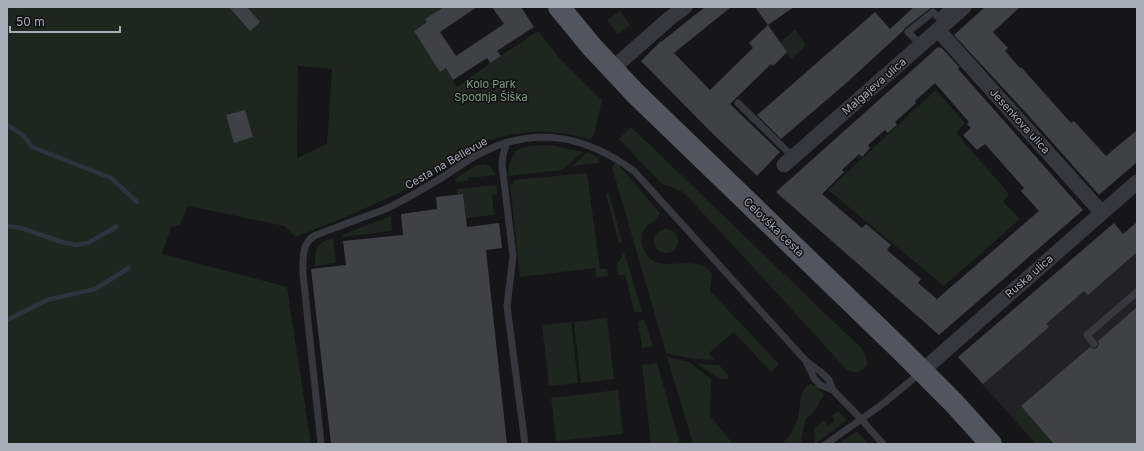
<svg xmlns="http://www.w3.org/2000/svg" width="1144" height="451" viewBox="0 0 1144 451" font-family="Inter,sans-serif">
<rect width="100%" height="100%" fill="#161618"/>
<path fill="#222225" d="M1114,223L1137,250V444H1036L958,357Z"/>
<path fill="#1e261f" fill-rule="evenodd" d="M7,7H444L425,19L427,22L414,31L440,71L446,68L457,87L490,63L538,31L560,59L602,100L594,135L590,139L572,135L543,131L513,134L489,140L465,153L410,188L348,216L296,237L285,226L188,206L180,225L171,227L162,254L287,287L311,444H7ZM298,66L332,69L327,144L297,158Z
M620,11L630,25L618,34L607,20Z
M795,29L806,45L791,59L780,43Z
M936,90L965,123L956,133L1009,194L1003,202L1020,219L944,286L828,190Z
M631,127L861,348L865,354L868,365C859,372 857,375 846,369L743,256L683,192L661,183L619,139Z
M542,145L555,146L583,152L562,170L508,176C508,166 511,152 522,148C528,146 536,146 542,145Z
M587,152L598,158L600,163L572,166Z
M616,162L660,213C656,222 645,224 642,234C641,240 642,247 645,252C659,278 695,250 712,274L710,291L779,364L771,372L734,332L709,353L714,360L694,359L666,353L612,167Z
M483,164C489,165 493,169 496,175L468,178V181L456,182L455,179L475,166Z
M587,173L600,269H607L608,276L596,277L595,268L520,277L510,184L514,183L513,180Z
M497,185V194L492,195L494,215L466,218L463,194L458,195L457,189Z
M609,193L622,242L619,244L606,194Z
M391,216L392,231L343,237V235L344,234Z
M654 241a12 12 0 1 1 24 0a12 12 0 1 1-24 0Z
M333,238L336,263L315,266C316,248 314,244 333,238Z
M624,252L642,311L635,313L625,275H619L618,274L617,263L622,257L621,254Z
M607,318L614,379L581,383L574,322Z
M644,319L653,346L642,348L638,322Z
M571,322L578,383L549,386L542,325Z
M667,357L689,362L711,379L710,416L733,444H693Z
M657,363L680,444H651L642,365Z
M697,364L719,365L729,376L728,379H720Z
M810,384L816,386L824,395L814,411L805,420L801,444H782C788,438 794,429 797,421C801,410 798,389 810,384Z
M618,390L623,434L556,441L551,398Z
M1021,406L1054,444H1036L1011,415Z
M838,411L847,420L815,444L814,429L824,420L828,426L834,421L832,415Z
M857,432L869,444H838L856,432Z"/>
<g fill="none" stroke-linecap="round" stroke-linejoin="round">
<path stroke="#2c353c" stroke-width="4.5" d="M7,125L23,135L32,147L111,178L137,202
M7,226L21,228L62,242L76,245L88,243L116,227
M7,320L47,300L95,289L129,268"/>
</g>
<path fill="#404145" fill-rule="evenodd" d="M229,7H247L260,22L250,31Z
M444,7H477L440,32L456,56L504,24L492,7H521L534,27L497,51L501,56L490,63L487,58L453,80L446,68L440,72L414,31L427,22L425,19Z
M705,7H731L674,53L710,90L753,48L749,43L768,25L787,52L773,66L771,64L730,104L780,152L757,176L712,133L641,61L661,41V42Z
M755,7H794L768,25Z
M914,7H932L905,28L903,31L844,85L781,139L757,115L875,12L890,29Z
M985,7H1020L993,32L1008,48L1005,51L1020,68L1021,67L1071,123L1074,121L1106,156L1137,130V162L1099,195L1028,115L954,35Z
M938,47L939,48L941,47L959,67L958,69L1083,210L939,335L776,192ZM935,83L969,122L967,124L971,128L963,135L977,150L985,144L1024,188L1021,191L1039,211L937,299L918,283L921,279L887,250L891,245L866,224L862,228L822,194L844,172L842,170L859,154L862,157L870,148L868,145L885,130L888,133L892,129L897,125L895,122L916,103L915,101Z
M245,110L253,137L234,143L226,115Z
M463,194L467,227L499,223L502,248L486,250L507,444H331L311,269L346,265L343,241L403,235L401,214L437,209L436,197Z
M1137,222V252L1088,295L1084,291L1046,324L1049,327L983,384L958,357L1114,223L1123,234Z
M1137,307V444H1054L1021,406L1090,347L1094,349L1097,348L1099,344L1098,341Z"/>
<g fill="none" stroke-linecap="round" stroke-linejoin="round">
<path stroke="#37383d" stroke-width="7" d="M938,17L950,7
M921,45L908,32L933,12L945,24
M738,103L793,157
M507,142L503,155L502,165L513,256L507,306L525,444
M1094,344L1087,335L1137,292
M806,361L814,378L820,385L833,390
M321,444L303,274C303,260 301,242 316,235C332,229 348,223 364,217C373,214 381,211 390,207C401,201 413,195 424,188C444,178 461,163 481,153C536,125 586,136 634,171L806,361L821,372L829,380L833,390L861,419L883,444
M826,444L884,403L920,373"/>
<path stroke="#37383d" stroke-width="15" d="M938,30L1102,213
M612,69L670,18L685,7
M784,165L964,7
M922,371L1137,182"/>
<path stroke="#53555c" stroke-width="22" d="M559,7L592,47L635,93L903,352L954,403L991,444"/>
</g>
<g text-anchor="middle" stroke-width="3" stroke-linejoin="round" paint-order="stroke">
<g font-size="11" fill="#7fa381" stroke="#111113">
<text x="491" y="88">Kolo Park<tspan x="491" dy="13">Spodnja Šiška</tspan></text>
</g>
<g font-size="11" fill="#a8adb8" stroke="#111113">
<text transform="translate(874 86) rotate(-41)" y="4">Malgajeva ulica</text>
<text transform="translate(1020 121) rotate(48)" y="4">Jesenkova ulica</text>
<text transform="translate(446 163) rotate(-30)" y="4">Cesta na Bellevue</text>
<text transform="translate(774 227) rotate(44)" y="4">Celovška cesta</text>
<text transform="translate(1029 276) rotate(-41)" y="4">Ruska ulica</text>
</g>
</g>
<rect width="1144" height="451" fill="none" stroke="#a8adb8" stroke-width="16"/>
<path d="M10 26v6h110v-6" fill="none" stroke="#a8adb8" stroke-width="2"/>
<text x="16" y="26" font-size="12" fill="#a8adb8" stroke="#111113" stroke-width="3" paint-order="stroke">50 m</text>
</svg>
